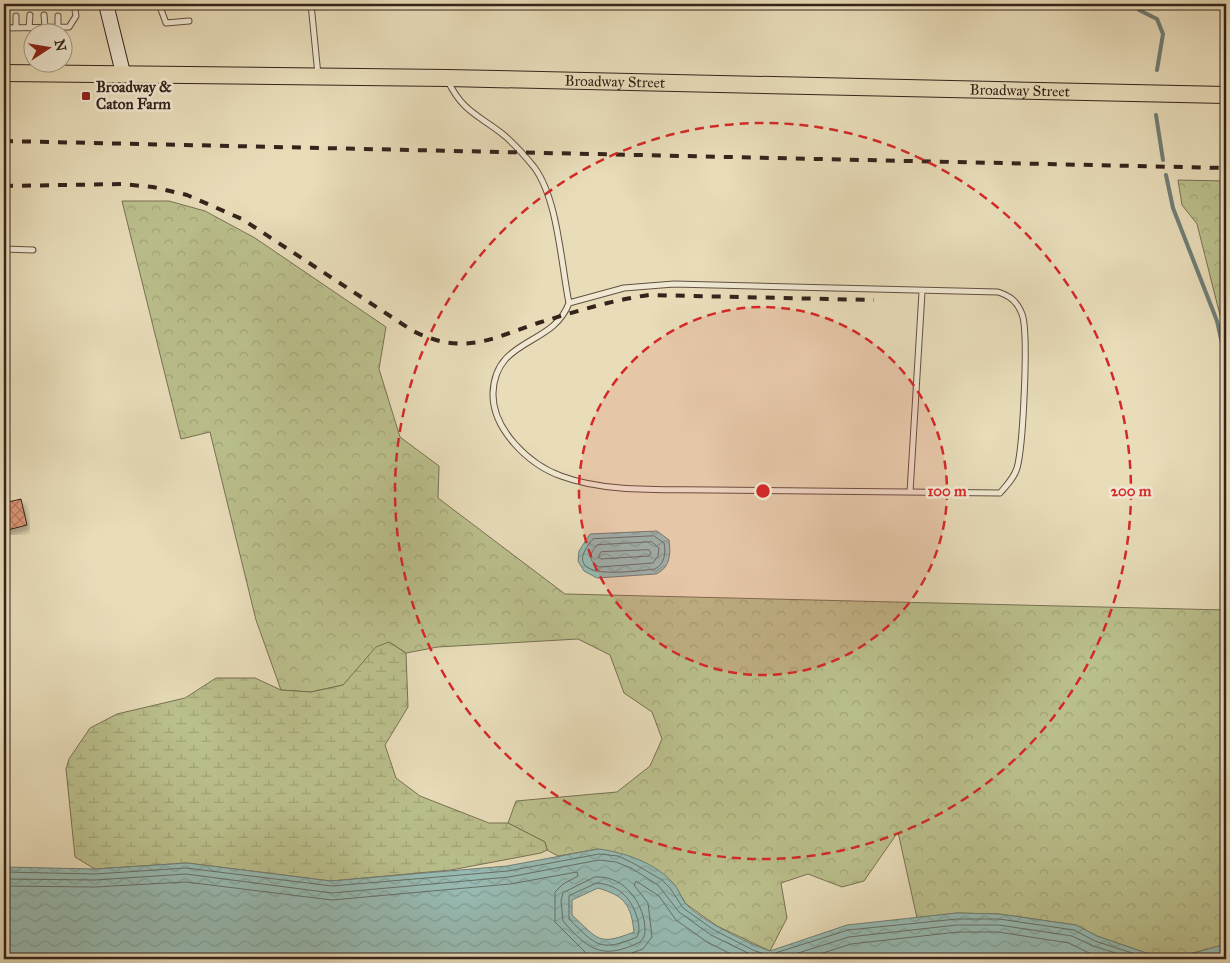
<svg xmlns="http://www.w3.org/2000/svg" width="1230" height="963" viewBox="0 0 1230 963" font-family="'IM FELL Great Primer',serif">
<defs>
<pattern id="forest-crowns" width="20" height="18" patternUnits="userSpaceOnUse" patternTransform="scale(1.25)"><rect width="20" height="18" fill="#babf8c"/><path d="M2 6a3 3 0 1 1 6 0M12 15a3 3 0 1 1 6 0" fill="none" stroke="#a0a478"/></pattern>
<pattern id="wetland-marsh" width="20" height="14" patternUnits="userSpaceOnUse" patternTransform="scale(1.25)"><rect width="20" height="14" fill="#babf8c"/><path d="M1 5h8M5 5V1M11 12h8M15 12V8" fill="none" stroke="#a0a478"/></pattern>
<pattern id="water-waves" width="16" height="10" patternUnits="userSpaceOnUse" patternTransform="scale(1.25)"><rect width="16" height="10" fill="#97bbb3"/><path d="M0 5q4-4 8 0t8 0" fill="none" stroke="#83a099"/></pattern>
<pattern id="building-cross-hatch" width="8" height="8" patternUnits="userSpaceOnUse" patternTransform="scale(1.25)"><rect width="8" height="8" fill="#dc9677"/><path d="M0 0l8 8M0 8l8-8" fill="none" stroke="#b37a61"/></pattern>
<filter id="shadow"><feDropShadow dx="3" dy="5" stdDeviation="2.5" flood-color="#0004"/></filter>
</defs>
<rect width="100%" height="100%" fill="#e8dcb9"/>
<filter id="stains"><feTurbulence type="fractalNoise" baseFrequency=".004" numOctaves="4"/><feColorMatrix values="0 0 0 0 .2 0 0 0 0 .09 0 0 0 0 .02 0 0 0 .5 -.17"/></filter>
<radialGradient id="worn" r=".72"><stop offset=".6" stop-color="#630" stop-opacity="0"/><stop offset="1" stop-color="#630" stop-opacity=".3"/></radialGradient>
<path fill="url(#forest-crowns)" stroke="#787154" d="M1178,180L1226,181V339L1197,224L1182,205Z
M122,201H169L205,211L255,238L386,327L379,369L400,437L439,466L438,498L565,594L1226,610V944L1186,955L1158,957L1097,936L1076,925L999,914L957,913L917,918L898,832L864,881L842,887L808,874L781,883L787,918L770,951L717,926L686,904L674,884L598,849L558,856L547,850L545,842L508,823L516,801L617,792L650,766L662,739L652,712L624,693L610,655L578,639L438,647L406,653L389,642L343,685L311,692L281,690L256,620L210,432L181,439Z"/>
<path fill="url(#wetland-marsh)" stroke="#787154" d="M389,642L406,653L408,707L385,745L396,778L420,796L489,823H508L545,842L547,850L541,853L451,870L331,881L187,863L95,869L75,857L66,769L69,759L90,728L117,714L185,698L216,678H255L281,690L311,692L343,685L376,647Z"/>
<path fill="url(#water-waves)" stroke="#707e76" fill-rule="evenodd" d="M657,531L669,540C671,554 670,568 656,574L597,578L584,571L578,561L579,551L590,534Z
M598,849C624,852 656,863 674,884C679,890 681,898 686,904C702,921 747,943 770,951L847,925L957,913L999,914L1076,925L1097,936L1158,957L1186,955L1226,944V959H4V867L95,869L187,863L331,881L507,866ZM598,888C625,896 631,905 634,932C598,946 599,940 572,915V900Z"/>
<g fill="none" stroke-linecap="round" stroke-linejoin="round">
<path stroke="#666f67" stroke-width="1" d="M654,536L664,543C666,552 665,564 655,569C634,571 554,584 593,539Z
M652,542L659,548L658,556L653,563L599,567C588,561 589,554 597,545Z
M649,550L651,553L649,556L601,559L598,557L601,552Z
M4,872L95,874L186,868L332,886L508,871L599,854L618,856L633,863L662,880L670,888L683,908L714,930L755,951L769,955L848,930L957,919H999L1074,930L1095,941L1151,959
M595,877C621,875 639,897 644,920C645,929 647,935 640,942C603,960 589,951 563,921L561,901L563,893Z
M4,879L95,880L186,874L332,893L509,877L599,860L616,862L631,868L658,885L679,912L711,935L760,959
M597,883C620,885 633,900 638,921C639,927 640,931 637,937C599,953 596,945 569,919V896Z
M4,886L95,887L186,882L332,900L510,884L577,872L578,876L563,884L555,892V922L588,955L608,959
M615,959L643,949L652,937L648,903L634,885L636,881L659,896L676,920L707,942L741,959
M779,959L849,937L957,925H999L1072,936L1093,946L1135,959
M804,959L851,944L958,932H998L1069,943L1089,953L1109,959"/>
<path stroke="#707e76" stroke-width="4" d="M1137,4L1139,10L1157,19L1163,34L1157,70
M1156,115L1163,160
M1166,175L1173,208L1217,321L1226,361"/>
</g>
<path fill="url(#building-cross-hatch)" stroke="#35231b" filter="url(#shadow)" d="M21,499L27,525L4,531V503Z"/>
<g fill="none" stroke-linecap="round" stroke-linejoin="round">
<defs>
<path id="lane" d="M159,4L166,23L189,21
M311,4L318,75
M44,15L45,27
M58,16V27
M4,28L69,27L76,16L74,4
M16,28V16
M29,28L30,15
M448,81C463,113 481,116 505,136C515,145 525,156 534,167C558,199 561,264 569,303L624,288L674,284L998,292C1010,296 1017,301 1022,314C1029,332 1023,447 1017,468C1014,478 1007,485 1000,493C904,492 808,491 712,490C665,489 606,493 561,476C530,465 492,430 493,393C495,337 553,347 569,303
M4,249L33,250
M910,492L922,292"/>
<path id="secondary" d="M106,4L123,73"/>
<g id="primary">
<path id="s1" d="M4,73L447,78L1226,95"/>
</g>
</defs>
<use href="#lane" stroke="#625142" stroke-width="7"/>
<use href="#secondary" stroke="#35231b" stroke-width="16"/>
<use href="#primary" stroke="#35231b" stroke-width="18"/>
<use href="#lane" stroke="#f0e8d2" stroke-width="5"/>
<use href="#secondary" stroke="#f0e8d2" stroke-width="14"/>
<use href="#primary" stroke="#e8dcb9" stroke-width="16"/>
<path stroke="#35231b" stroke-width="4" stroke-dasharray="9 9" stroke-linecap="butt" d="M4,141L1226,168
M4,186L122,184L153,187L187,195L242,219L413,331C464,356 490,339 538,323C574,312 612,300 649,295L874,300"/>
</g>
<circle cx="763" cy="491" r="184" fill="#d62828" fill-opacity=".12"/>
<g fill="none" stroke="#d62828" stroke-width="2.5" stroke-dasharray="9 6">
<circle cx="763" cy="491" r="184"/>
<circle cx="763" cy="491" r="368"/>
</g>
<rect fill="#8f2418" stroke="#f0e8d2" stroke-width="2" x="81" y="91" width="10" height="10" rx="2.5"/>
<g text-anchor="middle" stroke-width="5" stroke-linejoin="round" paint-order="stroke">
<g font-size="15" fill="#35231b" stroke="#f0e8d2">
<text dy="5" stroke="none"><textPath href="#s1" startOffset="611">Broadway Street</textPath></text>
<text dy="5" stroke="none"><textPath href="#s1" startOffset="1016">Broadway Street</textPath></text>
</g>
<g font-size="15" font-weight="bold" fill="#35231b" stroke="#f0e8d2" text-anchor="start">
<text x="96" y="92">Broadway &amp;<tspan x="96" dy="17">Caton Farm</tspan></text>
</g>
</g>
<circle cx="763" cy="491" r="8" fill="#d62828" stroke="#f0e8d2" stroke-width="2.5"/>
<g font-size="15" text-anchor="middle" font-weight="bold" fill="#d62828" stroke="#f0e8d2" stroke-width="5" stroke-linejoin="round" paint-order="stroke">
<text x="947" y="496">100 m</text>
<text x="1131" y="496">200 m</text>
</g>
<rect width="1230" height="963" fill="none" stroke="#e8dcb9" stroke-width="20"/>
<rect x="5" y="5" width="1220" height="953" fill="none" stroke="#35231b" stroke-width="2.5"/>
<rect x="10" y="10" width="1210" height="943" fill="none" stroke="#35231b"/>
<g transform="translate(48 48) rotate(78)"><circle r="24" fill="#f0e8d2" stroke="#a59989"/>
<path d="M0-4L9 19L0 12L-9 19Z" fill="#8f2418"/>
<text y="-8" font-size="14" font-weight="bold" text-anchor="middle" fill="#35231b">N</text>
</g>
<rect width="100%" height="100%" filter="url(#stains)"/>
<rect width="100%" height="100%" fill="url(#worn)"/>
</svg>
